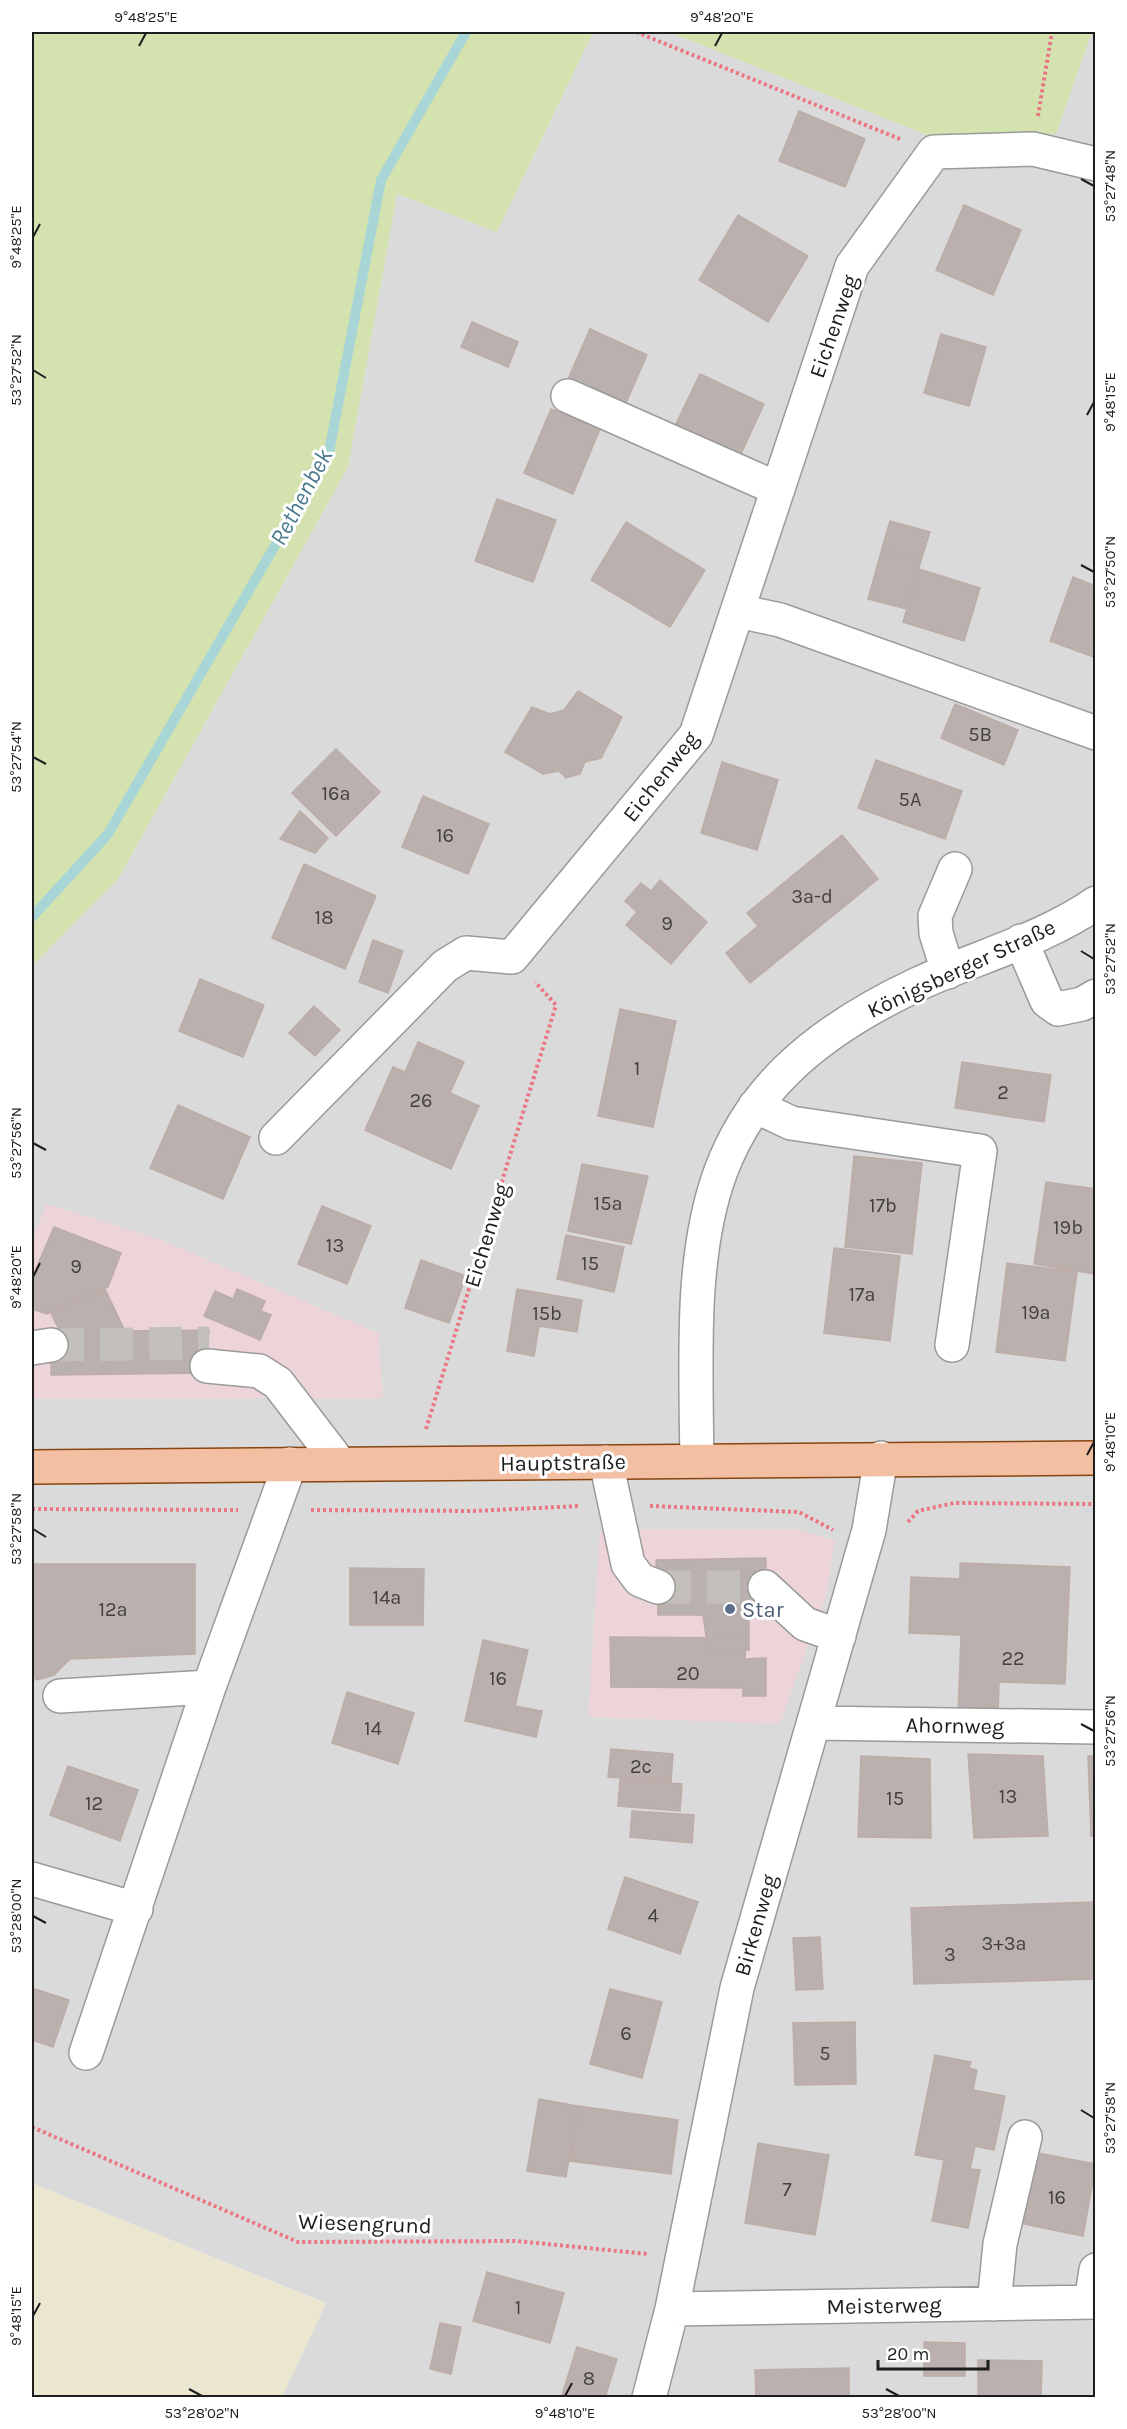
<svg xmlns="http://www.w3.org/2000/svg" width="1127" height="2429" viewBox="0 0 1127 2429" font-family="Karla,sans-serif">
<rect width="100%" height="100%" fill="#ede8e3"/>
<path fill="#dbdada" d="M593,32H669L932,137L1056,134L1092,32H1095V2397H282L326,2303L32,2183V966L118,879L348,467L397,194L497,232Z"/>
<path fill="#ecd4d8" d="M47,1204L159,1239L378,1333L383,1398H32V1240Z
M798,1529L835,1541L826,1595L780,1724L588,1717L600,1530Z"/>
<path fill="#eae6d0" d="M32,2183L326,2304L282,2397H32Z"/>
<path fill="#d3e2ae" d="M32,32H593L497,232L397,194L348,467L118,879L32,966Z
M669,32H1092L1056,134L932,137Z"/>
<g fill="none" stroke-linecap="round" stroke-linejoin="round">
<path stroke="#a8d6d6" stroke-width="10" d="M32,917L108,834L329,452L381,180L466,32"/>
</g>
<path fill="#bab0ad" stroke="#bdaca7" stroke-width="1.5" d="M799,111L865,139L845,187L779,161Z
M964,205L1021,230L993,295L936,270Z
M738,215L808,256L768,322L699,280Z
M472,322L518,342L508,367L461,347Z
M590,329L647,355L625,405L568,379Z
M941,334L986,347L969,406L924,393Z
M700,374L764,404L740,456L675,426Z
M551,409L600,429L573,494L524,473Z
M497,499L556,520L533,582L475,561Z
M890,521L930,532L922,557L902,559L883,545Z
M626,522L705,570L670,627L591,580Z
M883,545L902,559L922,557L907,609L868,599Z
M919,569L980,588L964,641L903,622Z
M1073,577L1096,586V658L1050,641Z
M578,691L622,717L601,758L585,762L580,774L566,778L559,771L543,774L505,752L532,707L550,714L564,710Z
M955,704L1018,730L1004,765L941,738Z
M336,749L380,792L336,836L292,793Z
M876,760L962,791L945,839L858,808Z
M722,762L778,780L757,850L701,833Z
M423,796L489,824L468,874L402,847Z
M300,811L328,838L315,853L280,839Z
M842,835L878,879L750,983L726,953L758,926L747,913Z
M304,864L376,896L345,969L272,938Z
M660,880L707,922L671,964L626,925L637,912L625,901L641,883L651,891Z
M373,940L403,951L388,993L359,982Z
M200,979L264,1005L243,1057L179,1031Z
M314,1006L340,1030L315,1056L289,1033Z
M620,1009L676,1021L653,1127L598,1116Z
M418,1042L464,1062L450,1093L479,1106L451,1169L365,1130L393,1067L405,1072Z
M962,1062L1051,1075L1044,1122L955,1108Z
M178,1105L250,1137L223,1199L150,1168Z
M854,1156L922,1163L912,1254L845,1247Z
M582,1164L648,1176L631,1244L568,1231Z
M1046,1182L1096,1189V1274L1034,1264Z
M322,1206L371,1226L347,1284L298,1264Z
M54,1227L121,1253L108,1287L47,1314L32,1309V1278Z
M566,1235L624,1247L614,1292L557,1279Z
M834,1248L900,1256L890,1341L824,1333Z
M421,1260L466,1276L449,1323L405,1308Z
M1007,1263L1077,1272L1065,1361L996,1352Z
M105,1289L125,1331L209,1330L206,1373L51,1375L52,1332L59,1330L51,1313Z
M237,1289L265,1301L261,1311L271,1315L260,1340L204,1316L215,1291L233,1299Z
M517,1289L582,1300L577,1332L539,1326L534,1356L507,1351Z
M766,1558V1611L749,1612V1650H708L703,1615H658L656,1560Z
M960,1563L1070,1567L1065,1684L999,1682L998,1717L958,1715L961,1635L909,1633L911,1577L960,1579Z
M32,1564H195V1654L70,1659L54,1675L37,1680L32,1676Z
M350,1568L424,1569L423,1625H350Z
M610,1637L746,1638L745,1659L766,1658V1696H743V1688L611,1687Z
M483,1640L528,1650L515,1706L542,1711L536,1737L465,1721Z
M347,1692L414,1713L398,1764L332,1743Z
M611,1749L673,1754L671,1782L608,1777Z
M968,1754L1043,1756L1048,1836L974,1838Z
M861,1756L930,1759L931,1838L858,1837Z
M1088,1756H1096V1836H1091Z
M68,1766L138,1790L120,1841L50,1815Z
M620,1779L682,1784L680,1811L618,1806Z
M632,1811L694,1815L692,1843L630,1837Z
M625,1877L698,1902L680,1954L608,1929Z
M1096,1902V1979L914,1984L911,1908Z
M820,1937L823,1989L796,1990L793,1938Z
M32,1988L69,2000L53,2047L32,2040Z
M610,1989L662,2002L642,2078L590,2064Z
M855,2022L856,2084L795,2085L793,2023Z
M935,2055L971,2062L969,2068L977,2070L973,2090L1005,2096L994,2150L975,2146L970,2169L980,2170L968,2228L932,2221L944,2160L915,2155Z
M539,2099L578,2106L566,2177L527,2171Z
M578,2106L678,2120L671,2174L570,2161Z
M758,2143L829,2155L815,2235L745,2223Z
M1033,2152L1096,2164L1083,2236L1019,2223Z
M487,2272L564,2293L550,2343L473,2321Z
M440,2323L461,2327L451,2374L430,2369Z
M924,2342L965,2343V2376H924Z
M577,2347L617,2359L605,2398H561Z
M978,2360L1042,2361L1041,2398H978Z
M849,2368V2398H756L755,2370Z"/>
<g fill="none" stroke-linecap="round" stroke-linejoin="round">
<path stroke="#c3bfbb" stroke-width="33" stroke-dasharray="33 16" stroke-linecap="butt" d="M51,1345L209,1343
M658,1587H765"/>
<defs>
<path id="minor" d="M568,396L778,489
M738,611L780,620L1096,733
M1021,941L1047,1001L1058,1009L1082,1004L1096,996
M948,972L936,933L935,916L955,869
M755,1106L791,1123L980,1151L952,1345
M276,1138L445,966L466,953L512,957L696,735L852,266L934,152L1033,149L1096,164
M32,1348L51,1345
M207,1366L259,1371L278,1383L340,1464
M697,1460C693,1232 685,1093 918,984C976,957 1043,940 1096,903
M606,1462L628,1564L640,1580L658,1587
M765,1587L805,1624L839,1636
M60,1696L209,1687
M815,1723L1096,1727
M32,1879L136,1909
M86,2053L209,1687L290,1464
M1091,2302L1096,2270
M994,2304L1000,2244L1025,2137
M672,2309L1096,2302
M649,2398L672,2309L737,1988L869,1530L881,1458"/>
<path id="major" d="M32,1467L1096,1458"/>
</defs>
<use href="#minor" stroke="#9a9a9a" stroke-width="36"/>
<use href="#major" stroke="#87450f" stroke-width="36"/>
<path stroke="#eb7683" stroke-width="4" stroke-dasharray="3 3" stroke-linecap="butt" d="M636,32L900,139
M1038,116L1052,32
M426,1429L556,1005L535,982
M650,1506L799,1512L833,1530
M32,1509L238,1510
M311,1510L473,1511L580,1506
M908,1522L918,1511L954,1503L1096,1504
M32,2127L298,2242L516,2241L648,2254"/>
<use href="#minor" stroke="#fff" stroke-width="33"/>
<use href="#major" stroke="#f2bfa3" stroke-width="33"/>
</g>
<path fill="none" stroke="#1d1d1d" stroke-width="2" d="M139,46L146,33M715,46L722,33M1081,179L1094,186M33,237L40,224M33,370L46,378M1087,415L1094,402M1081,565L1094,572M33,757L46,764M1081,951L1094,959M33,1143L46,1150M33,1277L40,1263M1087,1455L1094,1442M33,1529L46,1537M1081,1724L1094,1731M33,1916L46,1923M1081,2110L1094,2118M33,2316L40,2303M189,2389L202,2396M886,2389L899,2396M565,2396L572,2383"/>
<circle fill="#5c6f8a" stroke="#fff" stroke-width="2" cx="730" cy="1609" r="6"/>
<g text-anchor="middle" stroke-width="6" stroke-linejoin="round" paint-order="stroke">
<g font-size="20" fill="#444241">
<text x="980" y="741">5B</text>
<text x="336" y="800">16a</text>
<text x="910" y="806">5A</text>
<text x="445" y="842">16</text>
<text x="812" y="903">3a-d</text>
<text x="324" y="924">18</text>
<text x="667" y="930">9</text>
<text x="637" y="1075">1</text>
<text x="1003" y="1099">2</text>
<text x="421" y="1107">26</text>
<text x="608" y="1210">15a</text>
<text x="883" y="1212">17b</text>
<text x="1068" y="1234">19b</text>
<text x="335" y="1252">13</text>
<text x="590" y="1270">15</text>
<text x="76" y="1273">9</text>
<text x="862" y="1301">17a</text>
<text x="1036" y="1319">19a</text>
<text x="547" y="1320">15b</text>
<text x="387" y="1604">14a</text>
<text x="113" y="1616">12a</text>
<text x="1013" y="1665">22</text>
<text x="688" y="1680">20</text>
<text x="498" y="1685">16</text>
<text x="373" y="1735">14</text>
<text x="641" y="1773">2c</text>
<text x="1008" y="1803">13</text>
<text x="895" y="1805">15</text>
<text x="94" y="1810">12</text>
<text x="653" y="1922">4</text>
<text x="1004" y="1950">3+3a</text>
<text x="950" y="1961">3</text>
<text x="626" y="2040">6</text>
<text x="825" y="2060">5</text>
<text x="787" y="2196">7</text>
<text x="1057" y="2204">16</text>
<text x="518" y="2314">1</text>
<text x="589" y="2385">8</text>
</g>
<g font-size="22" fill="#1d1d1d" stroke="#fff">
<text transform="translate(833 326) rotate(-71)" y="8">Eichenweg</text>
<text transform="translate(660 776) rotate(-52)" y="8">Eichenweg</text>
<text transform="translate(961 968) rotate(-25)" y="8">Königsberger Straße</text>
<text transform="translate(486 1235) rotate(-73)" y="8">Eichenweg</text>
<text transform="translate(563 1462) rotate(-1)" y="8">Hauptstraße</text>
<text transform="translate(955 1725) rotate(1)" y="8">Ahornweg</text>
<text transform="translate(755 1925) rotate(-74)" y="8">Birkenweg</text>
<text transform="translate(365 2223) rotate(2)" y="8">Wiesengrund</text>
<text transform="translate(884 2305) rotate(-1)" y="8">Meisterweg</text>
</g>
<g font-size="22" fill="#4e5e75" stroke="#fff" text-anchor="start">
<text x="742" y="1617">Star</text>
</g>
<g font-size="24" font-style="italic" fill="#49798c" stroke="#fff">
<text transform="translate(301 497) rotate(-62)" y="8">Rethenbek</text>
</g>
</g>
<rect width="1127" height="2429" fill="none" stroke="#ffffff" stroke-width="66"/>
<path d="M878 2360v9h110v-9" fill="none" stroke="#1d1d1d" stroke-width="3"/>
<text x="887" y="2360" font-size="18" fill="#1d1d1d" stroke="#ffffff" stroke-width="4.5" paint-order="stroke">20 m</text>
<rect x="33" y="33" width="1061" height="2363" fill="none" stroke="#1d1d1d" stroke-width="2"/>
<g font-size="15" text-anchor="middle" fill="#1d1d1d">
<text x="146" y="22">9°48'25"E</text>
<text x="722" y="22">9°48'20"E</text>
<text transform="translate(1110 186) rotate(-90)" y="5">53°27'48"N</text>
<text transform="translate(16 237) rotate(-90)" y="5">9°48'25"E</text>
<text transform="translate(16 370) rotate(-90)" y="5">53°27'52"N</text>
<text transform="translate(1110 402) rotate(-90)" y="5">9°48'15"E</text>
<text transform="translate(1110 572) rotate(-90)" y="5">53°27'50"N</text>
<text transform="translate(16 757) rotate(-90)" y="5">53°27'54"N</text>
<text transform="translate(1110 959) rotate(-90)" y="5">53°27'52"N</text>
<text transform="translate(16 1143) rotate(-90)" y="5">53°27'56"N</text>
<text transform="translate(16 1277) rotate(-90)" y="5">9°48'20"E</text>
<text transform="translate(1110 1442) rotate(-90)" y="5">9°48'10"E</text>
<text transform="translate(16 1529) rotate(-90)" y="5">53°27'58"N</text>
<text transform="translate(1110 1731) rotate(-90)" y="5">53°27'56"N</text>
<text transform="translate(16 1916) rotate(-90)" y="5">53°28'00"N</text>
<text transform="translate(1110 2118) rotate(-90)" y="5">53°27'58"N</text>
<text transform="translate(16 2316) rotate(-90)" y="5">9°48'15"E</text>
<text x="202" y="2418">53°28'02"N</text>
<text x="565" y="2418">9°48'10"E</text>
<text x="899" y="2418">53°28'00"N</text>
</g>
</svg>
